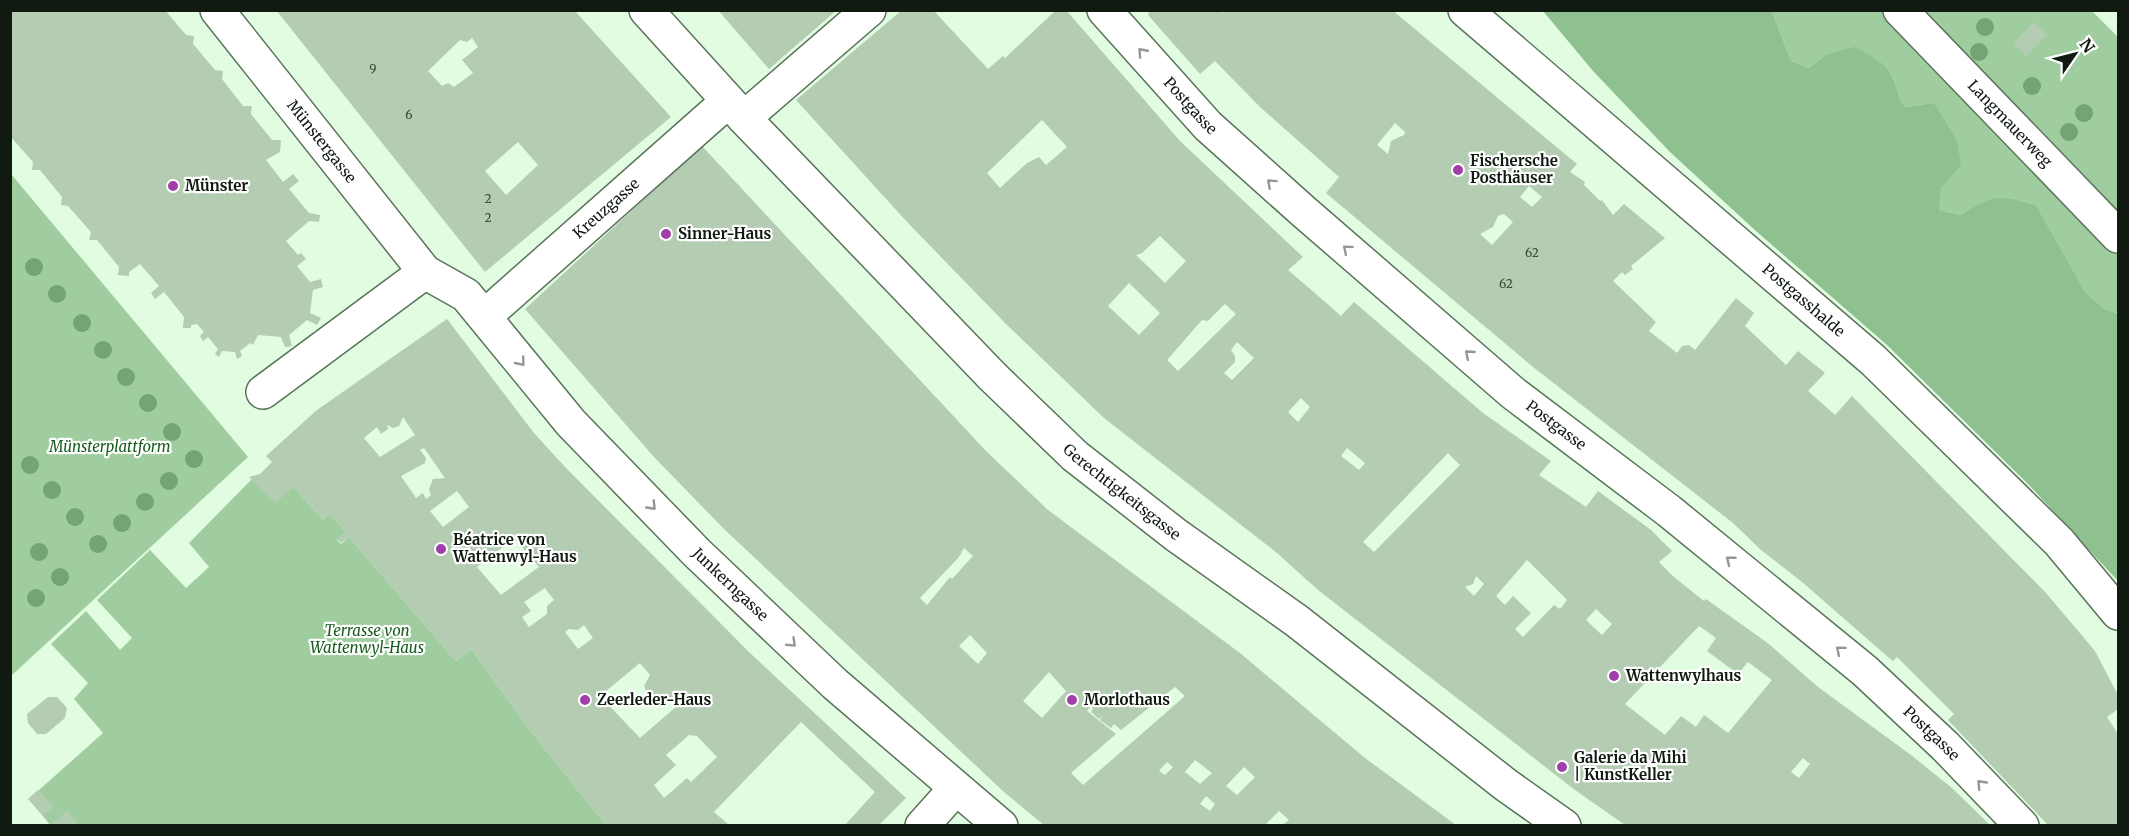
<svg xmlns="http://www.w3.org/2000/svg" width="2129" height="836" viewBox="0 0 2129 836" font-family="Merriweather,serif">
<rect width="100%" height="100%" fill="#e1fce0"/>
<path fill="#9fcd9f" d="M1772,11H1881L2118,255V314L2103,308L2086,293L2036,205C1999,194 1993,193 1961,215L1939,210L1943,121L1934,103L1905,107C1898,97 1897,87 1892,76C1885,61 1869,55 1855,48L1826,54L1809,68L1791,61Z
M1918,11H2092L2118,37V217Z
M11,174L248,457L11,676Z
M252,479L294,487L323,520L330,514L346,532L337,540L341,544L349,537L456,661L471,649L530,730L606,825L51,826L29,799L103,733L74,699L88,683L51,644L86,611L120,650L132,638L97,600L150,550L186,588L209,567L189,543Z"/>
<path fill="#8fc08f" d="M1543,11H1772L1791,61L1809,68L1826,54L1855,47C1869,55 1885,61 1892,76C1897,87 1898,97 1905,107L1934,103L1957,141L1961,165L1941,188L1939,210L1961,215C1993,193 1999,194 2036,205L2086,293L2103,308L2118,314V581L2029,485L1887,345L1756,231L1671,153L1593,71Z"/>
<path fill="#b3ccb2" fill-rule="evenodd" d="M10,10H165L186,35L194,36L193,44L215,70L223,71L222,79L243,106H252L251,114L272,140H281L280,152L266,160L283,182L293,174L299,181L289,189L309,213L320,215L319,222L309,221L286,241L298,255L301,253L306,259L297,266L310,282L321,279L323,287L313,290L310,313L321,318L317,325L307,320L289,335L292,346L285,347L281,337L258,335L253,345L250,343L240,351L242,356L237,359L235,352L222,351L219,357L215,354L218,349L208,337L203,341L200,336L204,332L197,324L191,325V328H183L184,317L164,292L155,299L151,293L159,286L140,264L129,272V276L118,275L119,267L97,240H89L91,232L68,206L61,205L62,197L40,170H32L33,162L10,136Z
M276,10H574L671,117L485,272ZM472,38L478,47L462,60L473,73L454,87L448,83L442,86L428,71L460,40L467,42ZM518,142L538,165L506,195L485,171Z
M718,10H837L769,69Z
M902,10H933L988,69L1003,56L1005,58L1056,10H1066L1180,141L1303,257L1288,270L1316,294L1341,316L1354,302L1483,413L1551,461L1539,475L1586,507L1598,491L1651,530L1672,551L1659,562L1674,577L1704,601L1706,599L1769,644L1818,687L1911,755L1952,788L1990,825H1625L1575,790L1318,590L1277,553L1104,418L1006,324L908,223L796,100ZM1042,120L1067,147L1046,165L1039,157L1027,163L1000,188L987,173ZM1160,236L1186,261L1165,283L1136,255L1142,253ZM1129,283L1160,313L1139,335L1108,306ZM1225,304L1236,314L1178,371L1167,360L1202,320L1208,321ZM1237,342L1254,358L1232,380L1224,373L1235,362V356L1231,350ZM1301,398L1310,407L1298,422L1288,412ZM1347,448L1365,463L1359,470L1341,456ZM1448,453L1460,465L1374,552L1363,542ZM1527,560L1567,600L1560,609L1554,605L1523,637L1515,629L1531,613L1513,596L1505,605L1496,596ZM1476,576L1484,584L1474,596L1465,587L1473,584ZM1596,609L1612,624L1602,635L1586,620ZM1699,626L1716,638L1707,651L1738,674L1748,662L1772,680L1728,733L1704,715L1696,727L1681,716L1665,735L1625,704ZM1803,758L1810,764L1799,778L1791,772Z
M1150,10H1221L1223,13L1226,10H1392L1577,164L1570,172L1585,182L1584,185L1600,201L1602,200L1613,215L1624,204L1665,238L1631,266L1633,269L1625,275L1622,272L1613,281L1656,322L1649,331L1677,353L1682,346L1689,345L1695,350L1736,298L1754,313L1745,326L1786,365L1798,351L1825,373L1808,391L1835,415L1852,396L2046,593L2095,651L2118,695V709L2107,717L2118,734V825H2048L1948,720L1954,714L1897,657L1893,661L1888,657L1802,582L1761,550L1733,523L1533,367L1326,193L1339,177L1260,107L1215,61L1200,74L1148,15ZM1395,123L1405,132L1404,135L1391,141L1388,154L1377,145ZM1529,186L1542,197L1532,207L1520,197ZM1504,214L1513,222L1492,245L1480,234L1493,227L1498,216Z
M2034,22L2047,35L2026,56L2013,43Z
M702,146L986,451L1048,510L1240,653L1365,758L1456,825H1282L1289,820L1279,811L1265,825H1044L1004,792L724,529L654,457L525,309ZM964,548L973,556L952,579L950,577L927,605L920,598L959,557ZM970,635L987,653L978,664L959,646ZM1049,672L1066,691L1042,718L1023,701ZM1175,687L1185,696L1083,785L1071,773L1116,734L1087,711L1091,706L1093,709L1091,712L1099,719L1102,716L1100,720L1111,728L1114,724L1121,730ZM1195,760L1212,773L1200,784L1185,772ZM1167,762L1173,767L1165,775L1159,771ZM1244,767L1255,777L1237,795L1226,786ZM1206,796L1215,804L1210,811L1200,804Z
M447,319L534,433L566,468L750,653L906,798L879,825H845L875,792L801,722L714,812L729,825H606L530,730L471,649L456,661L349,537L341,543L337,539L346,532L330,514L323,520L294,487L275,503L249,477L260,474L272,462L266,456L317,410ZM403,417L415,435L380,457L364,438L377,427L381,434L388,429L387,425L393,428L399,426ZM424,448L445,478L433,479L429,489L431,495L426,499L423,493L416,498L401,476L425,463L426,458L420,450ZM457,491L469,507L443,527L430,511ZM514,538L539,567L501,595L477,567ZM545,588L554,600L547,606V614L529,627L522,617L531,611L524,602ZM584,625L593,638L578,649L565,632L569,629L578,630ZM640,663L650,675L644,686L648,696L657,699L666,695L677,706L640,738L600,696ZM689,735L697,736L717,757L691,782L687,778L664,798L654,785L676,765L666,755Z
M48,697H57L67,708L65,718L46,734H37L28,723L27,714Z
M38,790L54,807L43,816L28,799Z
M67,811L79,825H50Z"/>
<g fill="none" stroke-linecap="round" stroke-linejoin="round">
<defs>
<g id="minor">
<path id="s1" d="M217,10L425,272L466,295L571,423L697,553L835,684L1001,826"/>
<path id="s2" d="M646,10L744,118L992,376L1075,456L1176,535L1297,621L1506,785L1564,826"/>
<path id="s3" d="M1104,10L1208,126L1303,211L1513,393L1669,511L1865,671L1945,746L2022,826"/>
<path id="s4" d="M1465,10L1873,360L2059,542L2118,613"/>
<path id="s5" d="M1900,10L2118,236"/>
<path d="M744,118L869,10"/>
<path id="s6" d="M485,316L728,101"/>
<path d="M263,392L425,272"/>
<path d="M922,826L956,788"/>
</g>
</defs>
<use href="#minor" stroke="#5b725b" stroke-width="36"/>
<use href="#minor" stroke="#fff" stroke-width="33"/>
</g>
<g fill="#72a475">
<circle cx="1985" cy="27" r="9"/>
<circle cx="1979" cy="52" r="9"/>
<circle cx="2032" cy="86" r="9"/>
<circle cx="2084" cy="113" r="9"/>
<circle cx="2069" cy="132" r="9"/>
<circle cx="34" cy="267" r="9"/>
<circle cx="57" cy="294" r="9"/>
<circle cx="82" cy="323" r="9"/>
<circle cx="103" cy="350" r="9"/>
<circle cx="126" cy="377" r="9"/>
<circle cx="148" cy="403" r="9"/>
<circle cx="172" cy="432" r="9"/>
<circle cx="194" cy="459" r="9"/>
<circle cx="30" cy="465" r="9"/>
<circle cx="169" cy="481" r="9"/>
<circle cx="52" cy="490" r="9"/>
<circle cx="145" cy="502" r="9"/>
<circle cx="75" cy="517" r="9"/>
<circle cx="122" cy="523" r="9"/>
<circle cx="98" cy="544" r="9"/>
<circle cx="39" cy="552" r="9"/>
<circle cx="60" cy="577" r="9"/>
<circle cx="36" cy="598" r="9"/>
</g>
<defs><path id="oneway-chevron" d="M-2-3.5L2.5 0L-2 3.5" fill="none" stroke-width="1.6" stroke-linecap="round" stroke-linejoin="round" transform="scale(1.5)"/></defs>
<g stroke="#949894">
<use href="#oneway-chevron" transform="translate(1142 52) rotate(-132)"/>
<use href="#oneway-chevron" transform="translate(1271 183) rotate(-138)"/>
<use href="#oneway-chevron" transform="translate(1347 249) rotate(-140)"/>
<use href="#oneway-chevron" transform="translate(1469 354) rotate(-139)"/>
<use href="#oneway-chevron" transform="translate(521 362) rotate(51)"/>
<use href="#oneway-chevron" transform="translate(652 506) rotate(46)"/>
<use href="#oneway-chevron" transform="translate(1730 560) rotate(-141)"/>
<use href="#oneway-chevron" transform="translate(792 643) rotate(44)"/>
<use href="#oneway-chevron" transform="translate(1840 650) rotate(-140)"/>
<use href="#oneway-chevron" transform="translate(1981 784) rotate(-134)"/>
</g>
<g fill="#9f3fa7" stroke="#fff" stroke-width="2">
<circle cx="1458" cy="170" r="6"/>
<circle cx="173" cy="186" r="6"/>
<circle cx="666" cy="234" r="6"/>
<circle cx="441" cy="549" r="6"/>
<circle cx="1614" cy="676" r="6"/>
<circle cx="585" cy="700" r="6"/>
<circle cx="1072" cy="700" r="6"/>
<circle cx="1562" cy="767" r="6"/>
</g>
<g text-anchor="middle" stroke-width="4.5" stroke-linejoin="round" paint-order="stroke">
<g font-size="12" fill="#3a4639">
<text x="373" y="73">9</text>
<text x="409" y="119">6</text>
<text x="488" y="203">2</text>
<text x="488" y="222">2</text>
<text x="1532" y="257">62</text>
<text x="1506" y="288">62</text>
</g>
<g font-size="15" fill="#111a11" stroke="#fff">
<text dy="5" stroke="none"><textPath href="#s3" startOffset="129">Postgasse</textPath></text>
<text dy="5" stroke="none"><textPath href="#s5" startOffset="158">Langmauerweg</textPath></text>
<text dy="5" stroke="none"><textPath href="#s1" startOffset="168">Münstergasse</textPath></text>
<text dy="5" stroke="none"><textPath href="#s6" startOffset="162">Kreuzgasse</textPath></text>
<text dy="5" stroke="none"><textPath href="#s4" startOffset="446">Postgasshalde</textPath></text>
<text dy="5" stroke="none"><textPath href="#s3" startOffset="615">Postgasse</textPath></text>
<text dy="5" stroke="none"><textPath href="#s2" startOffset="678">Gerechtigkeitsgasse</textPath></text>
<text dy="5" stroke="none"><textPath href="#s1" startOffset="774">Junkerngasse</textPath></text>
<text dy="5" stroke="none"><textPath href="#s3" startOffset="1101">Postgasse</textPath></text>
</g>
<g font-size="15" font-weight="bold" fill="#111a11" stroke="#fff" text-anchor="start">
<text x="1470" y="166">Fischersche<tspan x="1470" dy="17">Posthäuser</tspan></text>
<text x="185" y="191">Münster</text>
<text x="678" y="239">Sinner-Haus</text>
<text x="453" y="545">Béatrice von<tspan x="453" dy="17">Wattenwyl-Haus</tspan></text>
<text x="1626" y="681">Wattenwylhaus</text>
<text x="597" y="705">Zeerleder-Haus</text>
<text x="1084" y="705">Morlothaus</text>
<text x="1574" y="763">Galerie da Mihi<tspan x="1574" dy="17">| KunstKeller</tspan></text>
</g>
<g font-size="15" font-style="italic" fill="#175c1e" stroke="#fff">
<text x="110" y="452">Münsterplattform</text>
<text x="367" y="636">Terrasse von<tspan x="367" dy="17">Wattenwyl-Haus</tspan></text>
</g>
</g>
<rect width="2129" height="836" fill="none" stroke="#111a11" stroke-width="24"/>
<g transform="translate(2075 54) rotate(55)" stroke="#ffffff" stroke-width="4.5" paint-order="stroke">
<path d="M0-4.5L10 22L0 15L-10 22Z" fill="#111a11"/>
<text y="-9" font-size="16" font-weight="bold" text-anchor="middle" fill="#111a11">N</text>
</g>
</svg>
